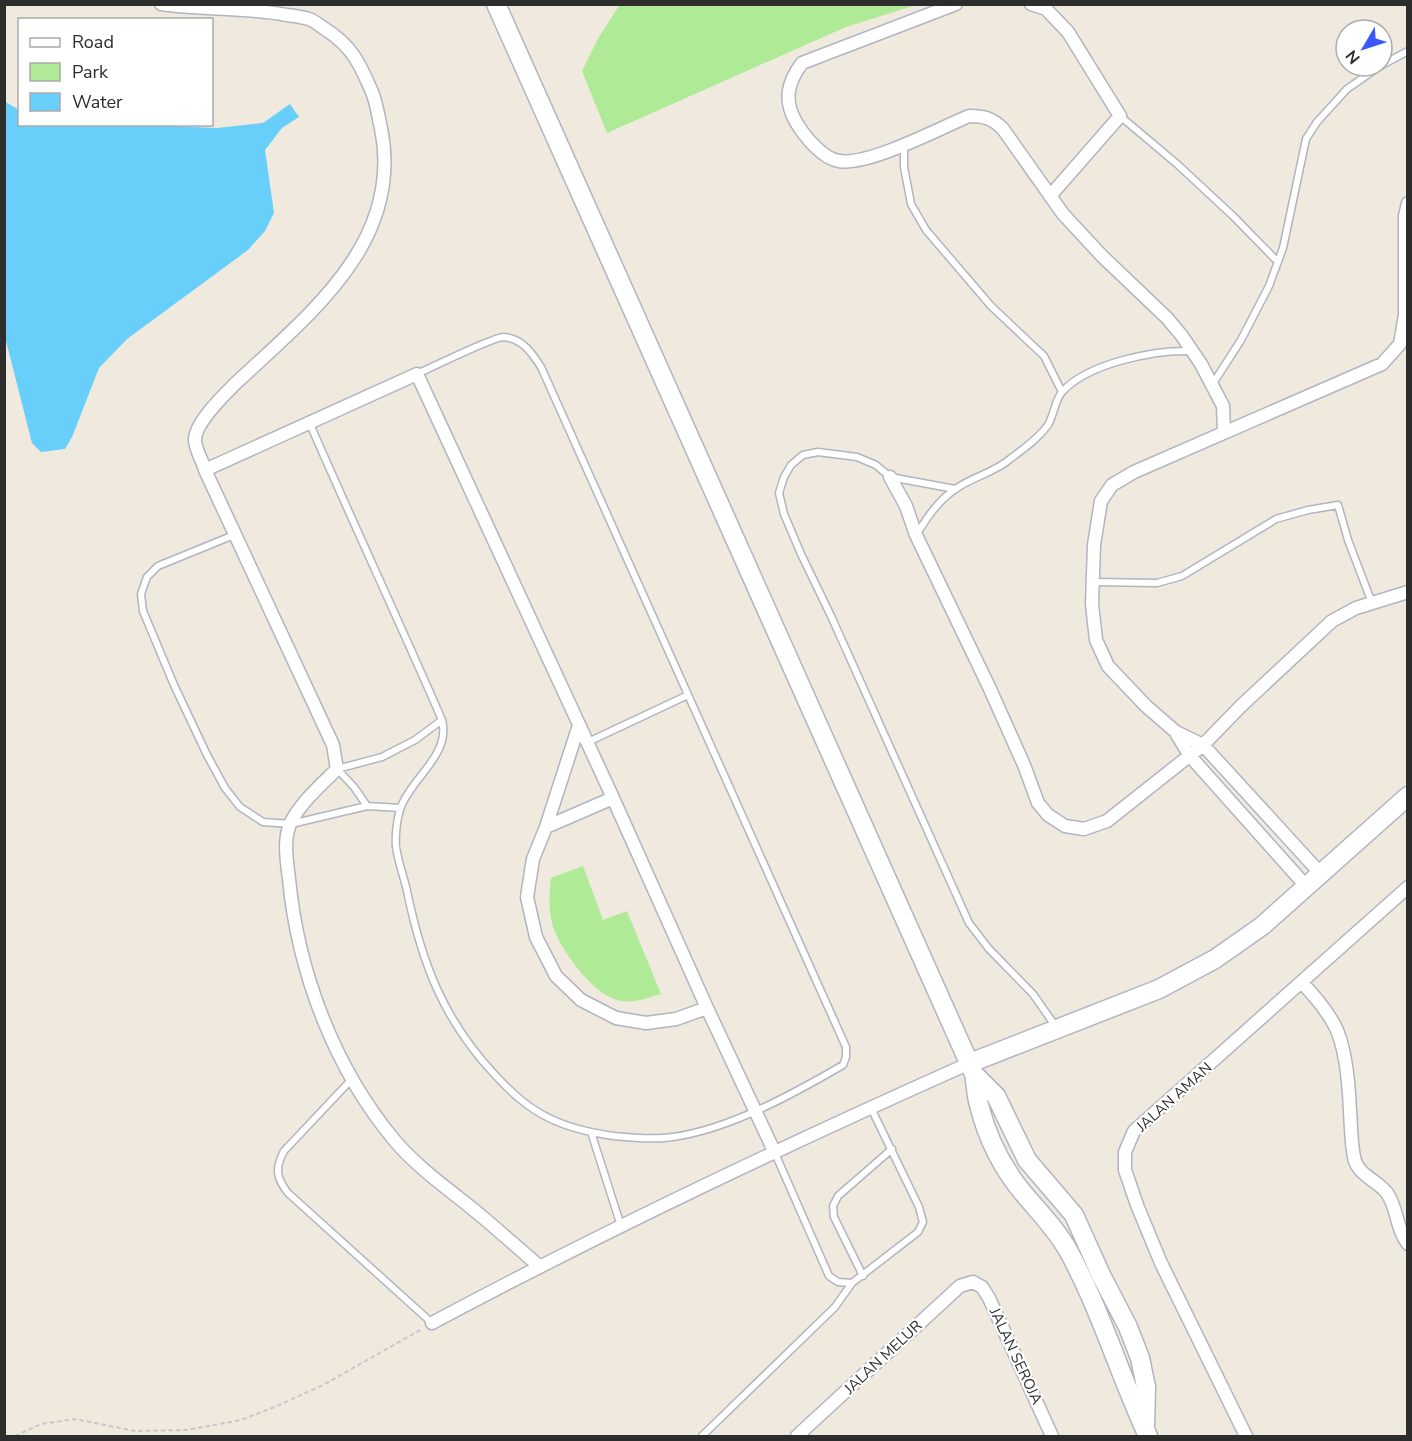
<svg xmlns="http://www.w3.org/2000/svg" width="1412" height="1441" viewBox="0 0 1412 1441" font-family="'Nunito Sans',sans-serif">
<rect width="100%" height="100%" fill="#efe9de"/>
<path fill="#afeb96" d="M620,4H916V5L846,27L607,133L582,71L599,37Z
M583,866L603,920L627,911L661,994C648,998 635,1003 621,1001C595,997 565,955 555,932C548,916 549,895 551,878Z"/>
<path fill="#68cefa" d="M4,101L19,110L20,124H125L217,128L263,123L290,104L299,117L282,128L265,150L274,213L265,231L248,250L127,339L99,368L72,437L65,449L41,452L32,443L5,337Z"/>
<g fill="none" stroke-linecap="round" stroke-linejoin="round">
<defs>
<path id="lane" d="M1382,65L1408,51
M1120,116L1177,164L1233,216L1278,262
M904,145V167L911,204L926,230L991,306L1044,356L1062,392
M1212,385L1241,340L1269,286L1283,248L1306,139L1317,122L1347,89L1380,66
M310,424C353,523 399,621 442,720C451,755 412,777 401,807C397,817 395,836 396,847C398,862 404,877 407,891C422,964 444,1021 496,1076C512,1093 528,1108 549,1118C569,1128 592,1133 614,1136C633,1138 654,1140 673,1137C730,1129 793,1094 843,1065L846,1057V1047L541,367C532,353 522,338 503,337C494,337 430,368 417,374
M955,489L890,477L876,465L857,457L818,452L803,455L791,465L784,477L779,493L784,514L801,554L831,616L969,923L989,949L1033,994L1056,1027
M234,535L158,566L147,577L141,594L143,611L174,685L207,755L225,788L240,807L263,822L291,824L367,806L400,808
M916,535C927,518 937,502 954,490C971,477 994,473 1010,459C1023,449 1038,439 1048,425C1054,415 1055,400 1062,392C1088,363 1154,350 1191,351
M1093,582L1157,583L1182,576L1276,519L1308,510L1338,505L1348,540L1372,603
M588,742L688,695
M367,806L354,787L337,769L382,757L415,740L442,720
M351,1080L284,1151C275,1168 276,1178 288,1193L432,1323
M591,1132L621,1226
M774,1151L829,1276L838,1282L852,1283L918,1232L923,1222L919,1207L871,1108
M863,1276L834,1217L833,1206L838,1196L892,1149
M702,1436L835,1307L852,1283"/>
<path id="street" d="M161,4C202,10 246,7 287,15C294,16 303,17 309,19C315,21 320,26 325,29C352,46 360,64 372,92C377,104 378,116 381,128C404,241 311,313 237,382C225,394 195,422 195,440C195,449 203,462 205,470
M956,4L802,63C788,82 783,100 796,122C804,136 823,159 839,161C869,166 940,128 969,116C984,116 992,118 1003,129L1063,214L1102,256L1167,318L1182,336L1201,364L1223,406L1224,433
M1031,4L1046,9L1068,32L1120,116L1050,196
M890,477L906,506L916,535L990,689L1024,765L1038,803L1048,815L1065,826L1084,829L1107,821L1203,745L1241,706L1332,621L1356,608L1408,592
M579,725L546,827L533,859L527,897L536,937L556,976L581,1000L616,1018L646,1023L676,1019L707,1008
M1176,733L1190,756L1306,886
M546,827L613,798
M1321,874L1203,745L1176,732L1146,706L1108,666L1096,640L1092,604L1094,545L1101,501L1112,485L1134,472L1382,364L1400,344L1405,315V216L1408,203
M1301,982C1314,995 1326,1009 1335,1026C1346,1048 1349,1086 1350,1111C1351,1126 1351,1142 1354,1157C1357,1175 1377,1180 1387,1193C1398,1209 1396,1229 1408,1244
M539,1266C517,1247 496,1228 474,1210C447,1188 417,1167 395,1141C334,1068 298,972 289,879C287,862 283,841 290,824C300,803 321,785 337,769L333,745L205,470L417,374L613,798L707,1008L774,1151
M432,1323C608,1229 788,1144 970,1063
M797,1436L960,1286L973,1282L982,1287L989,1298L1052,1436
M1246,1436L1161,1263L1137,1205L1125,1170V1152L1134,1131L1408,887"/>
<path id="secondary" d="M496,4L974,1074C976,1084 976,1095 979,1105C987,1137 1003,1169 1024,1194C1040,1213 1057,1230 1069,1252C1101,1311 1120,1376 1148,1436
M970,1063L1159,989L1215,959L1262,926L1408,796
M974,1074L996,1096L1027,1160L1074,1215L1101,1275L1128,1327L1140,1358L1146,1387L1145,1425"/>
</defs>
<use href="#lane" stroke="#b2b4c1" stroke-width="9"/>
<use href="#street" stroke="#b2b4c1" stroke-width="15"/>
<use href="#secondary" stroke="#b2b4c1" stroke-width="21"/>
<path stroke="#c8c8c8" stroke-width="2" stroke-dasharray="4.5 3" stroke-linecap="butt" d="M15,1436L41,1424L75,1419L135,1431L187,1430L241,1420L277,1406L323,1385L422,1329"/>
<use href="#lane" stroke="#fff" stroke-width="6"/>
<use href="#street" stroke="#fff" stroke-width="12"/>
<use href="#secondary" stroke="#fff" stroke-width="18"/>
</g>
<g text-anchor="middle" stroke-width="4.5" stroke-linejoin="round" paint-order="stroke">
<g font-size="15" fill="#2d2d2d" stroke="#fff">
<text transform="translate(1174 1097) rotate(-42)" y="5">JALAN AMAN</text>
<text transform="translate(1016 1356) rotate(65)" y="5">JALAN SEROJA</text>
<text transform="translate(883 1357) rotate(-43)" y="5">JALAN MELUR</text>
</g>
</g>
<rect width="1412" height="1441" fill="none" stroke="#2d2d2d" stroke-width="12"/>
<rect x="18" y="18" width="195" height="108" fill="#ffffff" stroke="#ababab" stroke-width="1.5"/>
<rect x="30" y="38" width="30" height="9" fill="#ffffff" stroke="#ababab" stroke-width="1.5"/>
<text x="72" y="48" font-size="18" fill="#2d2d2d">Road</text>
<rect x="30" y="63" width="30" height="18" fill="#afeb96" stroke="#ababab" stroke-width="1.5"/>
<text x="72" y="78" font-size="18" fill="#2d2d2d">Park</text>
<rect x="30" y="93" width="30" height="18" fill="#68cefa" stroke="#ababab" stroke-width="1.5"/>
<text x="72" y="108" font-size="18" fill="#2d2d2d">Water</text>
<g transform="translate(1364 48) rotate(231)"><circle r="28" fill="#ffffff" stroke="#ababab" stroke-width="1.5"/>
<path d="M0-4.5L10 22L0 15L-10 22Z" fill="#3b58ff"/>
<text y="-9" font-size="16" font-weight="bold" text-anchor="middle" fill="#2d2d2d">N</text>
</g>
</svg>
